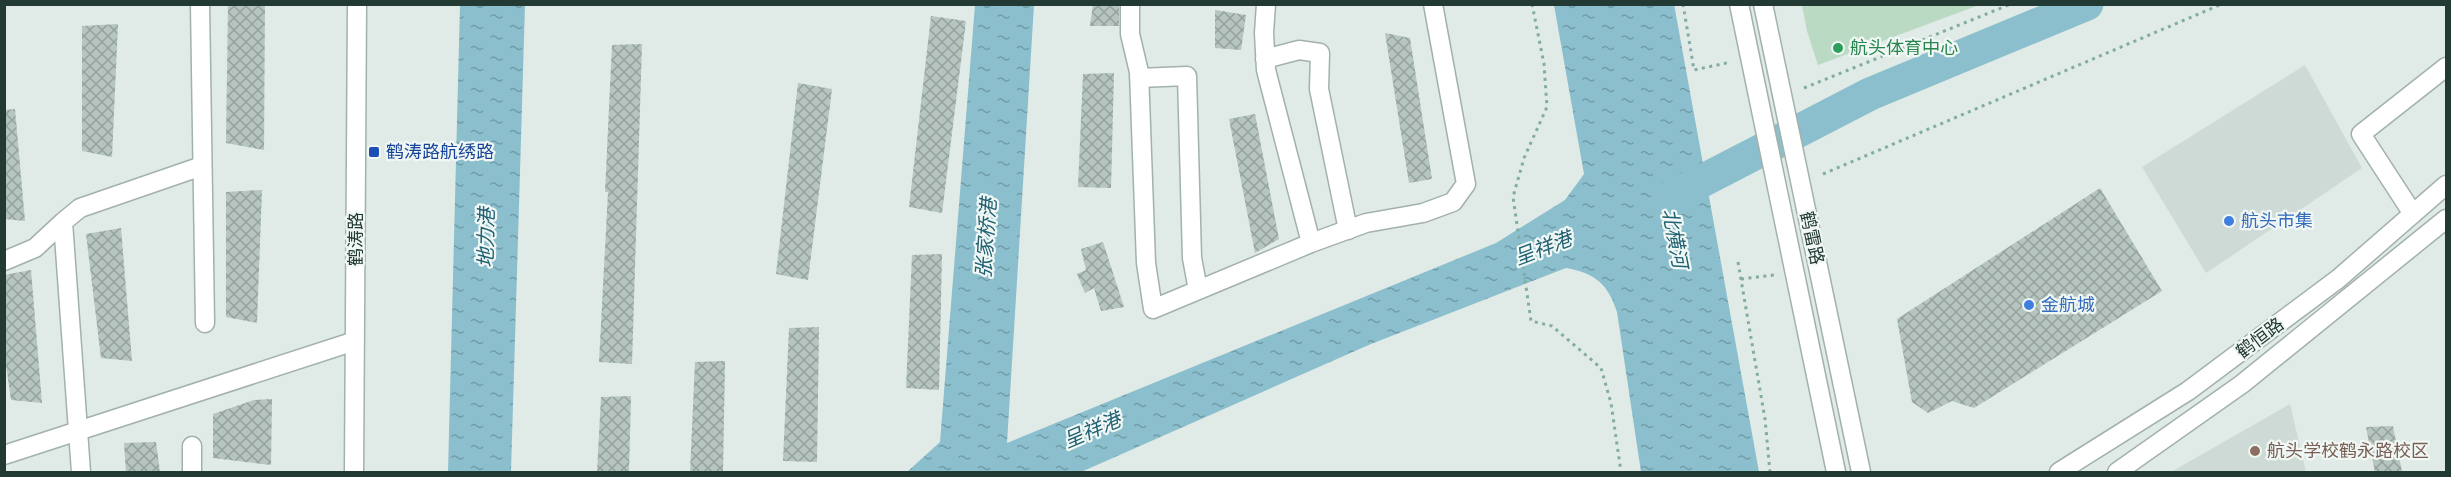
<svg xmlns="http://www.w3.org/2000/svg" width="2451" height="477" viewBox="0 0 2451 477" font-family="Commissioner,'Noto Sans SC',sans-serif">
<defs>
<pattern id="water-ripples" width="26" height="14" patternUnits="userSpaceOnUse" patternTransform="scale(1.5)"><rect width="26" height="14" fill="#8bbfcd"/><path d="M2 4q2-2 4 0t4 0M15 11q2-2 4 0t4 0" fill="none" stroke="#719ca7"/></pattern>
<pattern id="building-cross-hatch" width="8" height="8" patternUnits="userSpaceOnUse" patternTransform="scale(1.5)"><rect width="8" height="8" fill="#b6c5bf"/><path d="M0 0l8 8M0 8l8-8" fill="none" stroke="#94a19c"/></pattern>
</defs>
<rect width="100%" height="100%" fill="#e0eae6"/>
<path fill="#cedad5" d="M2305,65L2362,168L2206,273L2142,167Z
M2290,404L2306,472H2171Z"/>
<path fill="#badac4" d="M1802,5V4L1979,5L1818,65L1807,31Z"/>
<path fill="url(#water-ripples)" d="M460,5H525L511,472H448Z
M975,5H1034L1007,443L1496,243L1565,200L1584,174L1554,5L1674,4L1759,472H1641L1617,312C1608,284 1595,273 1566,268L1371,344L1081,472H907L940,442Z"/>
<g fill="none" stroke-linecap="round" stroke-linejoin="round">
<path stroke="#8bbfcd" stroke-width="33" d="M1667,199L1870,94L2087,4"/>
</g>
<path fill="url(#building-cross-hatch)" d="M228,4H265L264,150L226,143Z
M1093,4H1119V26H1090Z
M1215,10L1246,15L1241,50L1215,48Z
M931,16L966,21L942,213L909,207Z
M118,24L112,157L82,151V26Z
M1385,33L1410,38L1432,179L1409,183Z
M642,44L632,364L599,362L608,192H605L612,45Z
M1114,73L1111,188L1078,187L1083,74Z
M798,83L832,89L808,280L776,274Z
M15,109L25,221L4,219V110Z
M1255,114L1279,239L1255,253L1229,119Z
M2100,188L2162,291L1974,408L1952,401L1928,413L1912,402L1897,319Z
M262,190L257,323L226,317V192Z
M121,228L132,361L101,358L86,234Z
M1103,242L1124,307L1101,311L1094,288L1085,293L1077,274L1086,270L1081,249Z
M942,254L939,390L906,388L912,255Z
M31,270L42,403L11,400L4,351V275Z
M819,327L817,462L783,461L789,328Z
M725,361L723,472H690L695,362Z
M631,396L629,472H597L601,397Z
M272,399L271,465L213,458V414L254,400Z
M2393,426L2402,472H2375L2366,427Z
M156,442L160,472H126L124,443Z"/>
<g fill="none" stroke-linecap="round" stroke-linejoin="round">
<defs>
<path id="minor" d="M200,4L205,323
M1130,4V34L1139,72L1146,263L1153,309L1311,243L1366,223L1423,213L1453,202L1466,184L1433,4
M1266,4L1264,33L1266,70L1311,243
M1739,4L1836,472
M1763,4L1861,472
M1265,59L1299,50L1320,53L1319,89L1348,230
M1139,78L1187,76L1192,258L1198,290
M2413,214L2361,134L2446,67
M4,261L35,248L63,222
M4,455L355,341
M81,472L63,222L80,208L202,166
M192,472V446
M354,472L357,4
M2059,472L2188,391L2338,279L2446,185
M2117,472L2242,384L2446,219"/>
</defs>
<use href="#minor" stroke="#a3b1ad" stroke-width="21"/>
<path stroke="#82aca1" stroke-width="3" stroke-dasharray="3 4.5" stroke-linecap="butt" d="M1532,4L1544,64L1547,107L1524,158L1513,197L1531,321L1552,326L1601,368L1611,403L1621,472
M1683,4L1694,70L1731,62
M1804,88L2011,4
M1823,174L2222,4
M1738,262L1765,419L1770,472
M1741,279L1774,275"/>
<use href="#minor" stroke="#fff" stroke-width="18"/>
</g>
<circle fill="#2e9e5b" stroke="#f0f7f4" stroke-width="2" cx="1838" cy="48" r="6"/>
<rect fill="#1a4fb4" stroke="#f0f7f4" stroke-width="2" x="368" y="146" width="12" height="12" rx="3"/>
<g fill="#3f7fe0" stroke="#f0f7f4" stroke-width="2">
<circle cx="2229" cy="221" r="6"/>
<circle cx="2029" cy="305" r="6"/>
</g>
<circle fill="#8d6e63" stroke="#f0f7f4" stroke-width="2" cx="2255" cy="451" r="6"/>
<g text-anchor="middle" stroke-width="4.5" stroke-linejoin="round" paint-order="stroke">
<g font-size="18" fill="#27864d" stroke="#f0f7f4" text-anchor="start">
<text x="1850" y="54">航头体育中心</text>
</g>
<g font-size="18" fill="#164399" stroke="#f0f7f4" text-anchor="start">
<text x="386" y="158">鹤涛路航绣路</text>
</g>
<g font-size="18" fill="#366cbe" stroke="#f0f7f4" text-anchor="start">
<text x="2241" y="227">航头市集</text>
<text x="2041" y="311">金航城</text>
</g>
<g font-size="18" fill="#223934" stroke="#f0f7f4">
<text transform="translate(1812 238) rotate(78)" y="6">鹤雷路</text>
<text transform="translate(356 239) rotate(-90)" y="6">鹤涛路</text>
<text transform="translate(2260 338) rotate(-37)" y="6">鹤恒路</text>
</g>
<g font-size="18" fill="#785e54" stroke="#f0f7f4" text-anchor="start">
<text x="2267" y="457">航头学校鹤永路校区</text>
</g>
<g font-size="20" font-style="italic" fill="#1f6072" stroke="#f0f7f4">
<text transform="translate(486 238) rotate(-89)" y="7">地力港</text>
<text transform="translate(986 238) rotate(-86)" y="7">张家桥港</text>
<text transform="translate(1675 238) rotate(79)" y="7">北横河</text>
<text transform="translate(1543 248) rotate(-21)" y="7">呈祥港</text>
<text transform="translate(1092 430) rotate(-23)" y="7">呈祥港</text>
</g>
</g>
<rect width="2451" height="477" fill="none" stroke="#223934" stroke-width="12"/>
</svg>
